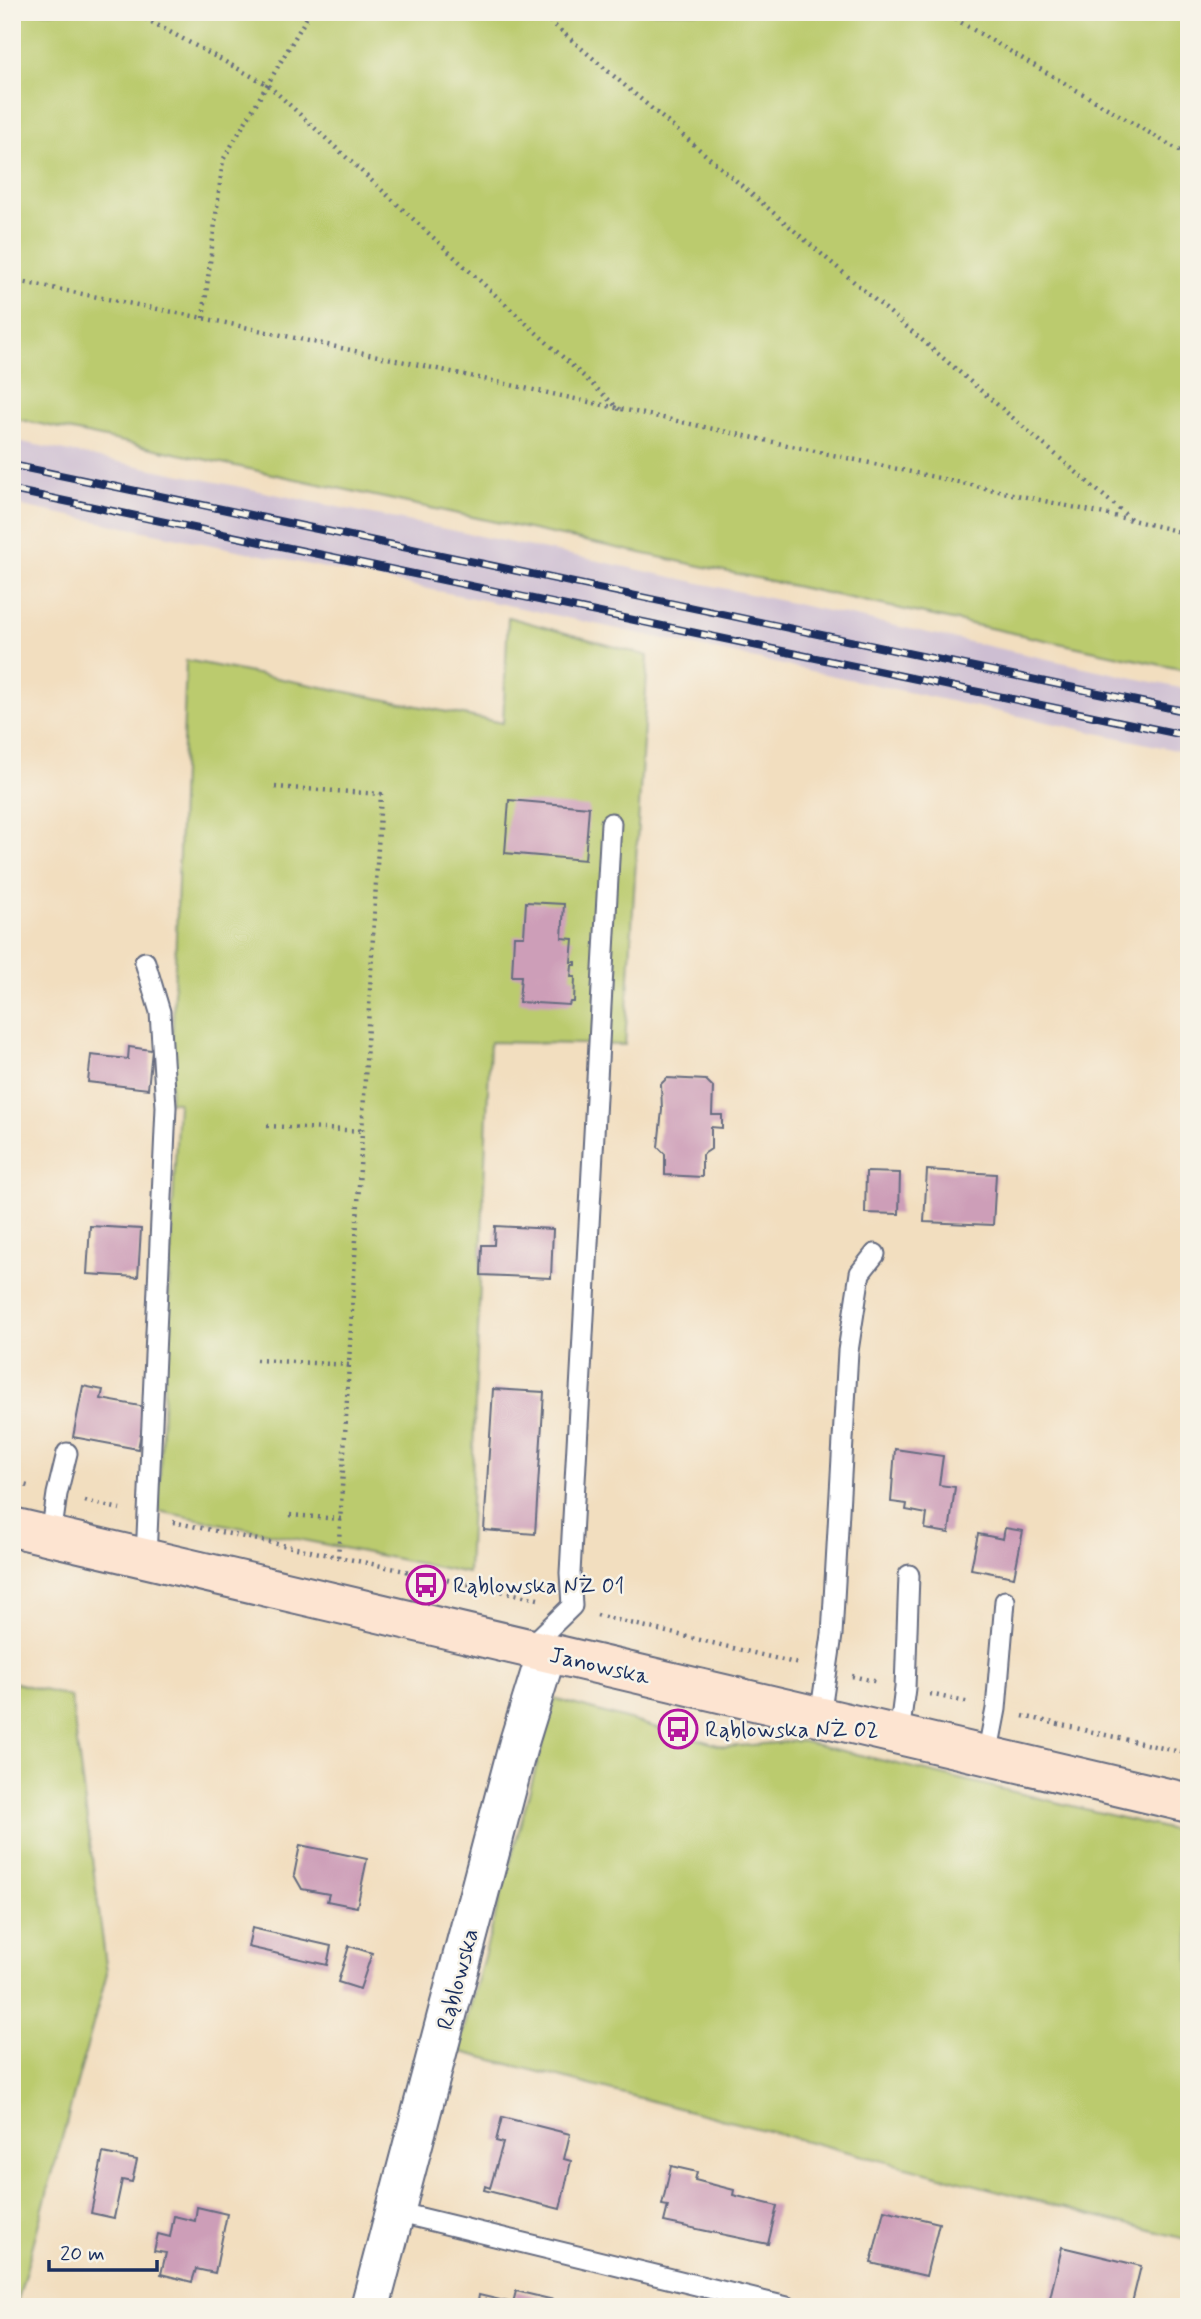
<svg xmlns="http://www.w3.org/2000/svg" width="1201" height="2319" viewBox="0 0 1201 2319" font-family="Mynerve,sans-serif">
<rect width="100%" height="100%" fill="#f7f3e8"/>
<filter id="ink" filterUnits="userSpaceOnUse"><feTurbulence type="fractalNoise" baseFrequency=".0143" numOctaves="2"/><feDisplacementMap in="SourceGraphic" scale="14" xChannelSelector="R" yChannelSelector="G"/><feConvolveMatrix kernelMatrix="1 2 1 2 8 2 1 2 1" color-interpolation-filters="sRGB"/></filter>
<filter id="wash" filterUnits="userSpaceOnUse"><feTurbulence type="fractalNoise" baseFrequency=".00686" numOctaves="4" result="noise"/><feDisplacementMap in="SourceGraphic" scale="28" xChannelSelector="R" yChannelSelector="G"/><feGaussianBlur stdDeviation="1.57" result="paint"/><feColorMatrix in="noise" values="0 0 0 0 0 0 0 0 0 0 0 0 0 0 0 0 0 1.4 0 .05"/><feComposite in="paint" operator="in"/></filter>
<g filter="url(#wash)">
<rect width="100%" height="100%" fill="#f2debf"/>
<path fill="#cdbed2" d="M12,440L571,555L1189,690V753L521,608L12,504Z"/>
<path fill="#bbcb6e" stroke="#6b7d66" stroke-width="2" d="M12,12H1189V671L12,418Z
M508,617L648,656L625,1045L490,1042L468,1573L158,1511L178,1102H170L186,660L503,723Z
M12,1682L71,1697L107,1973L16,2307H12Z
M555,1699L725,1747L801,1741L1189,1834V2240L458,2051Z"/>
<g id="blocks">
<path fill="#cd9eb8" d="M509,800L589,807L585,860L505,853Z
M526,902L564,904L562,938L573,939L571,962H576V965H572L571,977H575L574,1002H570L569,1005L519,1002L521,976H512L514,936H524Z
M129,1047L152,1050L148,1089L88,1082L91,1055L128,1059Z
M667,1078L706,1080L713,1087L712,1115H722V1128L711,1127V1149L702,1155V1177L665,1175V1154L658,1147L662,1110L661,1084Z
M927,1170L996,1174L993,1225L924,1222Z
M866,1172L900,1173L899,1214L865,1213Z
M90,1226L141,1229L138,1277L87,1274Z
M495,1226L553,1229L551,1278L481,1275L482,1245H494Z
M83,1386L103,1390L101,1399L146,1407L138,1449L73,1437Z
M493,1389L544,1392L535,1534L484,1530Z
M895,1449L943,1456L939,1485L955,1487L949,1533L925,1529L927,1514L906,1510L907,1504L891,1502Z
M1005,1528L1023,1531L1014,1577L971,1569L978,1534L1003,1539Z
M1187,1603H1189V1634L1185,1633Z
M300,1845L367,1859L357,1907L327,1901L329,1894L302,1889L294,1875Z
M252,1928L331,1946L327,1965L248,1947Z
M349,1946L372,1953L360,1989L338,1982Z
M502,2117L570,2134L564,2159L571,2161L560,2209L484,2190L485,2186L490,2188L503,2143L496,2141Z
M103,2153L137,2160L132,2182L122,2180L114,2218L91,2213Z
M671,2166L697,2172L695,2180L734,2190L733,2195L777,2206L768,2244L664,2222L668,2206L662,2205Z
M197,2207L227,2214L215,2273L196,2269L192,2282L161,2274L166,2253L154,2251L158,2234L170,2237L174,2216L195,2221Z
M884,2210L939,2223L926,2276L871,2263Z
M1062,2247L1141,2266L1131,2307H1070L1049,2302Z
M516,2291L554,2300L552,2307H477L479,2295L513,2303Z"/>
</g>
</g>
<g filter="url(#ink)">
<use href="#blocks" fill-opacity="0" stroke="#666c80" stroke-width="2"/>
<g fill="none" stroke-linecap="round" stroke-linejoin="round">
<defs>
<path id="lane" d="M145,962L160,1012L166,1107L146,1558
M51,1536L57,1494L67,1453
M529,1648L572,1606L570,1573L611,823
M820,1717L832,1635L848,1351L860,1273L875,1254
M899,1735L905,1688L909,1575
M987,1756L996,1709L1005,1601
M396,2212L787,2307"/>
<path id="street" d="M370,2307L519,1742L547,1652"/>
<path id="secondary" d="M12,1527L1189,1803"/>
</defs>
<use href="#lane" stroke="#666c80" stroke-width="23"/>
<use href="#street" stroke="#666c80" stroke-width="42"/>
<use href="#secondary" stroke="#666c80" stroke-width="42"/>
<path stroke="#666c80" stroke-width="4.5" stroke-dasharray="2 5" stroke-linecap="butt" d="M133,12L268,85L620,410
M539,12L1132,520L1189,534
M943,12L1189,156
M12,280L203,318L1132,520
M203,318L223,160L310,12
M275,787L381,794L338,1559
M267,1126L364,1131
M256,1360L351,1365
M12,1482L32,1487
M85,1501L120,1509
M290,1515L341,1519
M173,1522L538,1599
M597,1615L799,1664
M852,1676L878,1682
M930,1694L970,1703
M1023,1716L1189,1754"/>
<use href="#lane" stroke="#fff" stroke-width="19"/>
<use href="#street" stroke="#fff" stroke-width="38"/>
<use href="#secondary" stroke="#fde4d1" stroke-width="38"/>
<defs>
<path id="rail" d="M12,465L1189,712
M12,490L1189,736"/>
</defs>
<use href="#rail" stroke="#1b2f5e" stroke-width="8"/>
<use href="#rail" stroke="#f7f3e8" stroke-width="5" stroke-dasharray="16" stroke-linecap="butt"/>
</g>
</g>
<defs>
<symbol id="bus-ring" viewBox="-11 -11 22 22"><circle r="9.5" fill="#f7f3e8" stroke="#b5179e" stroke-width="1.5"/><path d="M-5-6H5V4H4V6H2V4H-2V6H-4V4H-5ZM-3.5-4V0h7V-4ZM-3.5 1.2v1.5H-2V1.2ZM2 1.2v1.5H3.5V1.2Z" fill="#b5179e"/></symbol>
</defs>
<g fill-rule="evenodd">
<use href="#bus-ring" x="404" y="1563" width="44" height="44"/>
<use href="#bus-ring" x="656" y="1707" width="44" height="44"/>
</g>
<g text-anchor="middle" stroke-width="5" stroke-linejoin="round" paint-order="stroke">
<g font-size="23" fill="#1b2f5e" stroke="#f7f3e8" text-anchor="start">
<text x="453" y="1593">Rąblowska NŻ 01</text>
<text x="705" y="1737">Rąblowska NŻ 02</text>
</g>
<g font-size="23" fill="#1b2f5e" stroke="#f7f3e8">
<text transform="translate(600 1665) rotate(13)" y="8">Janowska</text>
<text transform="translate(457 1979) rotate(-75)" y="8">Rąblowska</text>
</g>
</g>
<rect width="1201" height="2319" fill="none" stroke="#f7f3e8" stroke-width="42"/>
<path d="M49 2260v10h108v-10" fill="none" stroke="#1b2f5e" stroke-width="3.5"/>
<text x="60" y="2260" font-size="21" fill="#1b2f5e" stroke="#f7f3e8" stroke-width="5" paint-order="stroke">20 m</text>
</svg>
